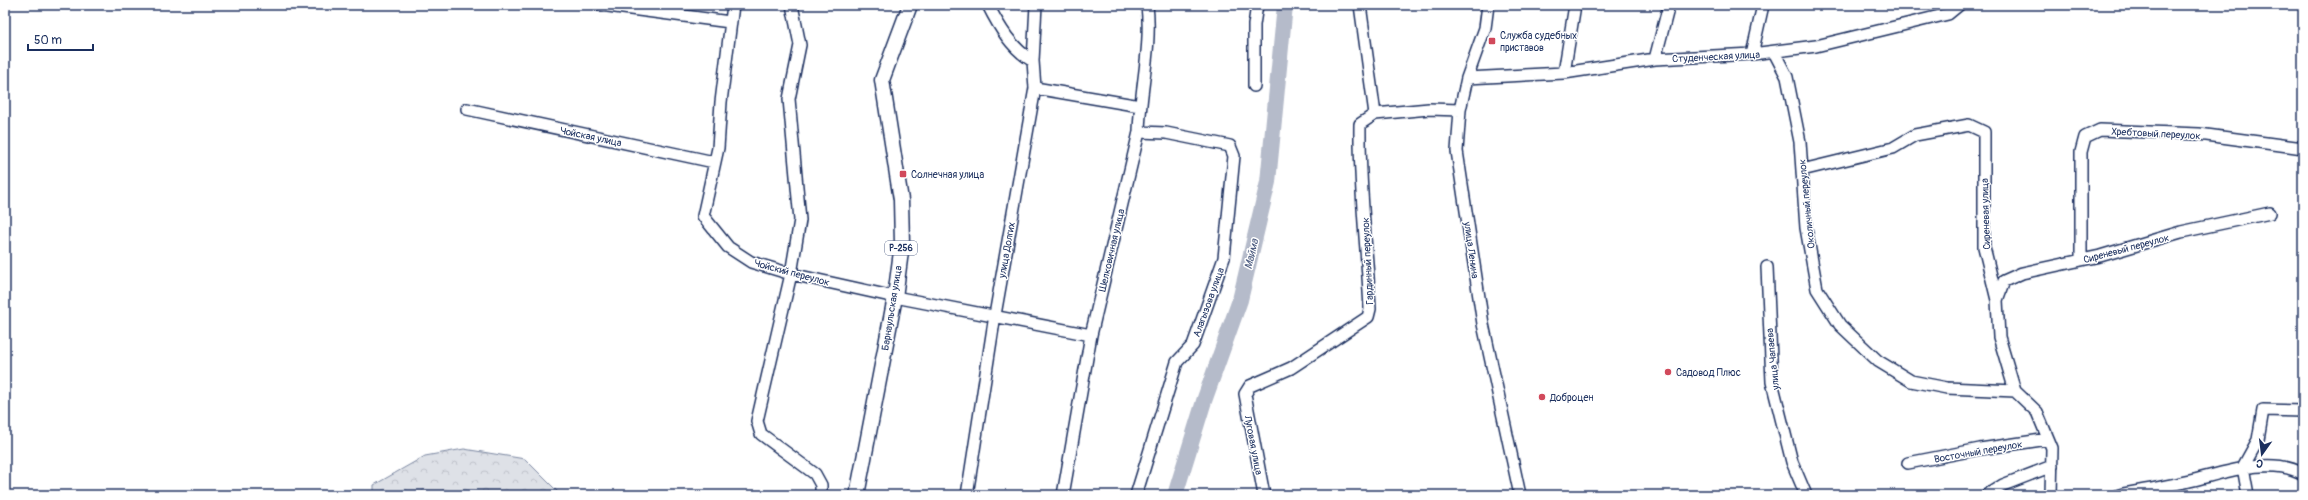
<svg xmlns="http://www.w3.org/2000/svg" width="2308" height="500" viewBox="0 0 2308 500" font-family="Pangolin,sans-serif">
<defs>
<pattern id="forest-crowns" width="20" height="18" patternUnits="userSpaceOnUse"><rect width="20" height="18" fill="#dee1e7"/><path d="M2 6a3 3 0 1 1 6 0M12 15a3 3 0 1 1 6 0" fill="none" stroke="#bec1c9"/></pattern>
</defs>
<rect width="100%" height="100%" fill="#fff"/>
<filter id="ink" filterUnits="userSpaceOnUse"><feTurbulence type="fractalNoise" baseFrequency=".025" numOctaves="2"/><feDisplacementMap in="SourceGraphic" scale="8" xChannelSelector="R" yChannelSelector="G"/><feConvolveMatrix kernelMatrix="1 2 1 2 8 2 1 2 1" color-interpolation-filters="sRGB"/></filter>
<g filter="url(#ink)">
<path fill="url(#forest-crowns)" stroke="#7c88a2" d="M464,449L525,459L561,495H374V485L425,456Z"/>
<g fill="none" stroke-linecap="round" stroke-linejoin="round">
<path stroke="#b5bbca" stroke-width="16" d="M1175,495L1204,401L1240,300L1268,182L1285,5"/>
<defs>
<path id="minor" d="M600,5L730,22
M733,5L721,102L718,148L703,216L728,247L751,262L791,274L895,297L1091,335
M792,5L800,45L789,99L800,220L791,274L757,421L761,434L815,474L821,485V495
M988,5C999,27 1012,49 1033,61
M1360,5L1375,114
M1488,5L1485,28L1467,78L1460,110L1457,151L1483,324L1520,495
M1774,52L1787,77L1800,142L1806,228L1817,289L1840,325L1878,361L1911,381L1947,388L2015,391
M1752,54L1763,5
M1655,59L1669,5
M1564,73L1575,5
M1467,78L1564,73L1655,59L1752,54L1816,46L1948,14L1959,5
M1254,86V25L1257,5
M1035,88L1140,106
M467,109L714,162
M1802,170L1893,148L1915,135L1969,125L1984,132V247L1997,300L1999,337L2015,391L2037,412L2052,448L2051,495
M2081,260V152L2085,137L2100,130L2199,134L2303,148
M1767,267L1772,382L1792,462L1806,495
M1997,300L2004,281L2022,273L2100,256L2181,232L2270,213
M1908,463L1980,449L2048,439
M967,495L995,315L1035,88L1033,61L1036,5
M1063,495L1091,335L1139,132C1140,89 1152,48 1147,5
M1136,495L1177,362L1193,345L1224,258L1234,156L1230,146L1166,133L1139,132
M1264,495L1245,394L1250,386L1291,368L1368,317L1370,309C1367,248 1359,186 1360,124L1375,114L1429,109L1460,110
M1987,495L2003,485L2052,466
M2119,495C2144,490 2169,486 2194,480C2226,472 2272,456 2303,474
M2248,495L2243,467L2258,440L2263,410L2303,411"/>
<path id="major" d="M857,495L895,297L902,244L901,200L882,80L910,5"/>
</defs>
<use href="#minor" stroke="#1b2f5e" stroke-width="14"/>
<use href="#major" stroke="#1b2f5e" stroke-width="17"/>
<use href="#minor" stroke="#fff" stroke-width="11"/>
<use href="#major" stroke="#fff" stroke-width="14"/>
</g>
</g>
<g fill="#d1495b" stroke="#fff" stroke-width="1.5">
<rect x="1488" y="37" width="8" height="8" rx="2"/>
<rect x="899" y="170" width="8" height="8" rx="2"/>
<circle cx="1668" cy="372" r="4"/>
<circle cx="1542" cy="397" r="4"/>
</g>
<g text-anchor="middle" stroke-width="3" stroke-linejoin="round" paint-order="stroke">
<rect fill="#fff" stroke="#5f6d8e" stroke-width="1" x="885" y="241" width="32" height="14" rx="3"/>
<g font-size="9" font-weight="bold" fill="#1b2f5e">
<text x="901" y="251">Р-256</text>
</g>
<g font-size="10" fill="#1b2f5e" stroke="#fff" text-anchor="start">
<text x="1500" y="39">Служба судебных<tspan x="1500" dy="12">приставов</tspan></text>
<text x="911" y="178">Солнечная улица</text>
<text x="1676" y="376">Садовод Плюс</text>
<text x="1550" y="401">Доброцен</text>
</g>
<g font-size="10" fill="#1b2f5e" stroke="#fff">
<text transform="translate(1716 56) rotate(-3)" y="4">Студенческая улица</text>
<text transform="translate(2156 133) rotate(3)" y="4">Хребтовый переулок</text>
<text transform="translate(591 136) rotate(12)" y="4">Чойская улица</text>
<text transform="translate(1806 204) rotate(-96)" y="4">Околичный переулок</text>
<text transform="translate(1985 214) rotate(-92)" y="4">Сиреневая улица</text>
<text transform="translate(2126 248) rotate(-15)" y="4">Сиреневый переулок</text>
<text transform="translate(1006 250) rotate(-80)" y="4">улица Долгих</text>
<text transform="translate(1111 250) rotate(-77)" y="4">Шелковичная улица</text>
<text transform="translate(1472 250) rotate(82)" y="4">улица Ленина</text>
<text transform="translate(1367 261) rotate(-93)" y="4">Гардинный переулок</text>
<text transform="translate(792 272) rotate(15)" y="4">Чойский переулок</text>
<text transform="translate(1208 302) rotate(-70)" y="4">Алагызова улица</text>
<text transform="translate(891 308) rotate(-81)" y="4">Барнаульская улица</text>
<text transform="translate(1772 359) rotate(-96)" y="4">улица Чапаева</text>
<text transform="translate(1254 445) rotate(79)" y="4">Луговая улица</text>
<text transform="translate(1978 451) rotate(-10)" y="4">Восточный переулок</text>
</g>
<g font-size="11" font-style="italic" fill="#49597e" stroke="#fff">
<text transform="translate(1251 254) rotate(-77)" y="4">Майма</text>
</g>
</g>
<rect width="2308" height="500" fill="none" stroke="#fff" stroke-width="20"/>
<rect x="10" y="10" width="2288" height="480" fill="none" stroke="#1b2f5e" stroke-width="1.5" filter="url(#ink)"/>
<g transform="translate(2262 454) rotate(194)" stroke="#ffffff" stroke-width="3" paint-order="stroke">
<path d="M0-3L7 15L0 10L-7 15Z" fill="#1b2f5e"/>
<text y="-6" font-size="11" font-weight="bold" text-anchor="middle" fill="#1b2f5e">С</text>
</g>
<path d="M28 44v6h65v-6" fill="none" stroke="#1b2f5e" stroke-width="2"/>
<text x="34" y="44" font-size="12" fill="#1b2f5e" stroke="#ffffff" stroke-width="3" paint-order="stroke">50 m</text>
</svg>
